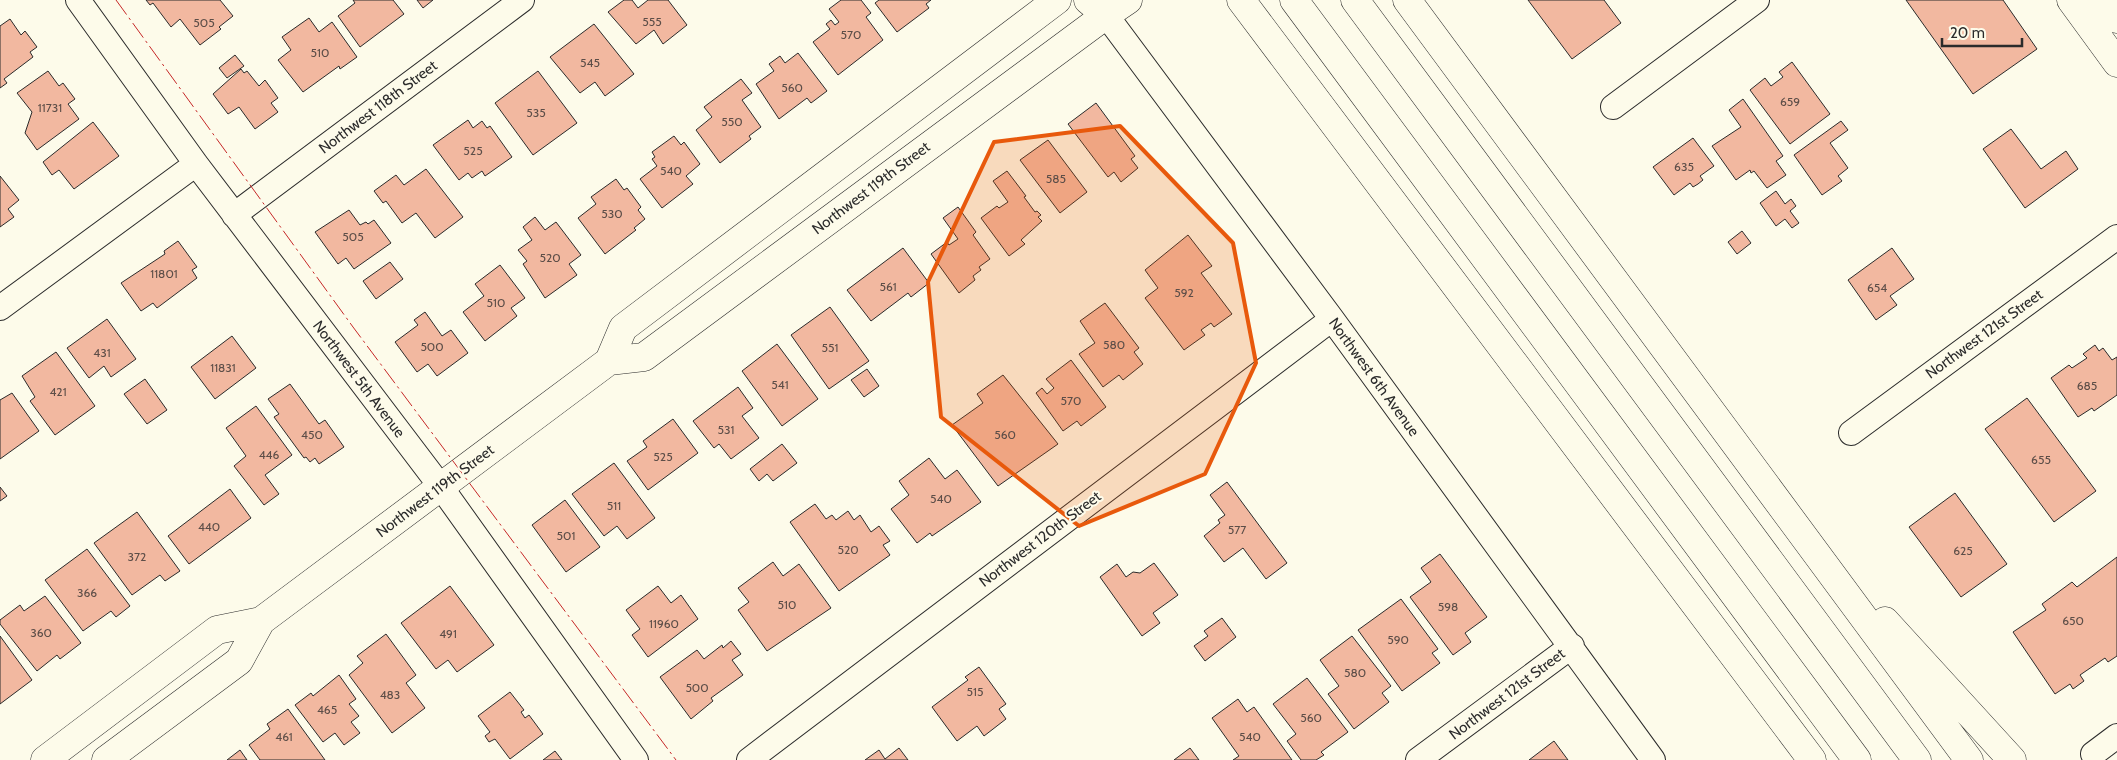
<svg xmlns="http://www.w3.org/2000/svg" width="2117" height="760" viewBox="0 0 2117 760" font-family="Cabin,sans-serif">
<rect width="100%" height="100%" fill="#fdfbea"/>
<path fill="#f2b8a0" stroke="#2b2b2b" d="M146,0H220L233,16L219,27L221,29L200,45L180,19L171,27L153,3L150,5Z
M353,0H393L404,14L360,47L338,16L355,3Z
M417,0H433L423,8Z
M624,0H632L638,8L648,0H668L687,25L663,44L654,30L636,44L608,12Z
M841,0H861L871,13L866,17L883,40L838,75L813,42L830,29L826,24L831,20L835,25L839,22L829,9Z
M879,0H931L926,4L929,8L897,32L875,3Z
M1528,0H1604L1621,23L1572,59Z
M1906,0H2003L2037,49L1973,94Z
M309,18L319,32L332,22L357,57L340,69L339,66L303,92L278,60L291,50L282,37Z
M10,19L21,35L25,31L37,47L30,52L33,57L4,79L7,83L0,88V26Z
M594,24L634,74L605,96L595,82L580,93L550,57Z
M798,53L827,91L811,103L807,98L779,119L756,84L774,71L769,64L780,56L785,63Z
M235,55L244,66L227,78L219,68Z
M1792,62L1830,114L1790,144L1750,90L1765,78L1771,86L1783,77L1779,72Z
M241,69L244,73L247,71L259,86L265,80L278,98L271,103L278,112L255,129L239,107L228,114L213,94Z
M48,71L59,86L63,83L75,99L68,104L79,119L37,150L25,133L32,112L17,93Z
M538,71L577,123L533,155L495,103Z
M741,79L752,93L742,100L761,127L749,136L751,139L720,163L696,130L712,117L704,107Z
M1743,99L1783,156L1776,161L1786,175L1767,188L1754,171L1751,173L1750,170L1736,180L1712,146L1741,127L1729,110Z
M1096,103L1135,156L1131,159L1138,168L1121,182L1114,172L1108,177L1068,124Z
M468,120L473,128L482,121L487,128L490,126L512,157L485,176L482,171L472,178L468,173L459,180L433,145Z
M1841,121L1848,130L1830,143L1848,168L1838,176L1842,181L1822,195L1794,155Z
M93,122L119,156L74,189L59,170L52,175L43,162Z
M2011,129L2041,169L2066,151L2078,169L2025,208L1983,149Z
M674,136L681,145L684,142L700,164L686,176L693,184L662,208L640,179L657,166L652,159L655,157L652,152Z
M1693,138L1714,166L1700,176L1703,180L1698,184L1693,187L1690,183L1674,195L1653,167Z
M1048,140L1087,192L1060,213L1020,160Z
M426,169L463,217L435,238L416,213L402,223L386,201L383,203L374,191L396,175L404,185Z
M1007,171L1026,196L1024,197L1035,212L1037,211L1041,215L1038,217L1042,221L1021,240L1025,244L1009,256L981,218L997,206L999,208L1008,202L993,181Z
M0,176L19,200L8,209L14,217L0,227Z
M616,179L624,190L627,188L641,207L638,210L645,219L634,228L636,230L605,254L578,218L596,204L591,197Z
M1776,191L1785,204L1791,199L1796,206L1790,211L1799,223L1792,228L1785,219L1776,226L1760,203Z
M958,207L976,232L973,235L990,259L979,267L981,270L973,276L975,280L959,293L931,254L947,242L949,245L958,239L943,218Z
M349,210L360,225L366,222L368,224L374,220L391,243L354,269L346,258L338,264L315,232Z
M535,217L545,230L556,222L581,255L569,264L577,275L545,298L523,264L527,261L518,250L532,240L523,227Z
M1742,231L1751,243L1737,254L1728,242Z
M1188,235L1212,266L1201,273L1232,314L1214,327L1211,323L1201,330L1205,335L1184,350L1145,298L1158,288L1145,270Z
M178,241L197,267L192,270L197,278L157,308L153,303L141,311L121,283L165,254L164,251Z
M903,248L929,283L911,297L908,293L871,321L847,290Z
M1892,248L1914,279L1890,296L1897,305L1876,320L1848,280Z
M390,262L403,279L376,299L363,281Z
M500,265L525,298L511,308L517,316L485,341L463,312L484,296L475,284Z
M1105,303L1139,348L1134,352L1143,364L1123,380L1119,375L1103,387L1079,354L1095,343L1080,321Z
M830,307L869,361L829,389L791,335Z
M425,312L442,336L451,330L468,353L437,376L428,364L417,372L395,342L418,325L414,320Z
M107,319L136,359L111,377L104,366L89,378L67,348Z
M232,336L256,368L215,399L191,367Z
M777,344L818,399L782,426L742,371Z
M2095,345L2099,351L2103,348L2112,360L2117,357V395L2094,411L2092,408L2078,417L2051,378L2069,365L2072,368L2087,358L2083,354Z
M56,352L95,406L55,435L30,401L35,397L22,376Z
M1071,360L1106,407L1081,426L1077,421L1063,431L1036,393L1042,388L1047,394L1054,388L1046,379Z
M867,369L879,386L864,397L851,380Z
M1003,375L1058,444L998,486L952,425L983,403L977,394Z
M145,379L167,410L147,424L124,394Z
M290,384L319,424L325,420L344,447L319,464L315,458L310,462L306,457L304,458L274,417L279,414L268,399Z
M738,387L753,408L742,416L759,438L731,459L719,444L714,448L693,421Z
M12,393L39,431L0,459V400Z
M2027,398L2096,491L2054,522L1985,429Z
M256,406L292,455L265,475L279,494L264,505L234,466L246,456L226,428Z
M673,419L698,453L648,490L627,461L647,447L643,441Z
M782,444L797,463L773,481L767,474L759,481L750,469Z
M929,458L945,479L957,470L981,502L932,536L930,533L917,543L891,509L909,495L899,481Z
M614,463L655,518L627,539L617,526L604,536L572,494Z
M1227,482L1287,563L1266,579L1243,548L1224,562L1204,536L1220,523L1218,520L1225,515L1210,495Z
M0,487L7,496L0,501Z
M230,489L251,518L189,564L168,536Z
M1955,493L2007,564L1961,597L1909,527Z
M565,500L600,547L566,572L532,525Z
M815,504L826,519L832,515L836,520L848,511L854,520L860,515L871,532L879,526L890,541L883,545L890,555L839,591L790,522Z
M137,512L180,571L165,581L160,575L132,595L94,543Z
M87,549L130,606L116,617L111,611L83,631L45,580Z
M1440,554L1487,617L1465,633L1471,642L1453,655L1410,597L1431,582L1421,568Z
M2117,557V656L2108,662L2105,658L2080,675L2084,681L2073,689L2070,684L2055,694L2013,632L2046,610L2042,604L2072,582L2077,587Z
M773,562L783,576L799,564L831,608L767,651L738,610L749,602L738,588Z
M1154,563L1178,595L1153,613L1160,623L1142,636L1100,577L1117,564L1126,577L1133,572L1140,573Z
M450,586L494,645L457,672L448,660L436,669L401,623Z
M658,586L671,603L681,595L698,619L648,657L632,635L640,629L626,610Z
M45,596L81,643L60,659L57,655L37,671L0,624V620L20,605L24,611Z
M1401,599L1438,649L1432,653L1440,663L1402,691L1358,630Z
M1222,618L1236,637L1205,661L1194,646L1208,636L1204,631Z
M386,634L416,675L406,683L425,708L392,733L349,675L363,663L357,656Z
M0,636L32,680L0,704Z
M1352,636L1391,686L1382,693L1389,702L1354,729L1328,694L1339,686L1320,660Z
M731,641L741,654L732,660L743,675L711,698L713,701L691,719L660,677L697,650L704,659L722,645L723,648Z
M979,667L1006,704L999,709L1006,719L984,736L977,726L957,741L932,707L968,680L965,677Z
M339,675L356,699L349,704L359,716L351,722L360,733L344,745L335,733L323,742L295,705L311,693L313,696Z
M1307,678L1348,732L1321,752L1324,755L1316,760H1301L1287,741L1296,734L1273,704Z
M510,692L524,710L521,712L525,718L529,715L543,734L510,759L495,739L489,742L485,736L490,732L478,716Z
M1238,699L1247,712L1254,707L1292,760H1233L1239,756L1212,718Z
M288,709L325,760H260L249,745L270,729L267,724Z
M1554,741L1568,760H1529Z
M899,748L908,760H865L879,750L885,759Z
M1190,748L1199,760H1174Z
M240,750L247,760H227Z
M555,751L562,760H543Z"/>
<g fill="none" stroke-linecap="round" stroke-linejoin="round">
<defs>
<path id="street" d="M78,0L196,164L441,487L636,760
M1106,15L1332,319L1653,760
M1613,107L1757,0
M234,215L522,0
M0,308L196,164
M1851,433L2117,237
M2093,754L2117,736
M749,760L1332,319
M1418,760L1572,646"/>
<path id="secondary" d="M609,361L623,328L1057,0
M45,760L217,630L261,621
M106,760L239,661L261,621L609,361L644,357L1106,15"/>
<path id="primary" d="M1088,0L1106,15
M2071,0L2117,63
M2099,0L2106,4L2117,19"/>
<path id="highway" d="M1241,0L1812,760
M1294,0L1857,760
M1355,0L1917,760
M1407,0L1969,760
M1106,15L1128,0
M1885,621L2012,760"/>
</defs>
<use href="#street" stroke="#2b2b2b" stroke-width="26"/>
<use href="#secondary" stroke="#2b2b2b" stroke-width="29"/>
<use href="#primary" stroke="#2b2b2b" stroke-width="29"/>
<use href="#highway" stroke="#2b2b2b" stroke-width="29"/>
<use href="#street" stroke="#fdfbea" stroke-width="24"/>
<use href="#secondary" stroke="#fdfbea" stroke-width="28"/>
<use href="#primary" stroke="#fdfbea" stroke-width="28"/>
<use href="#highway" stroke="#fdfbea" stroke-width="28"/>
<path stroke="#c62828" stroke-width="1" stroke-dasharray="18 4 2.5 4" stroke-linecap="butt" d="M116,0L353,327L676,760"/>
</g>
<path fill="#e8590c" fill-opacity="0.2" stroke="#e8590c" stroke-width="4" stroke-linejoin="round" d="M1120,126L1233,243L1256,363L1205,474L1079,526L941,417L928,282L994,142Z"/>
<g text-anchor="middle" stroke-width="4" stroke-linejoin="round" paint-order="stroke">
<g font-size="12" fill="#5d4e48">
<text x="652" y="26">555</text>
<text x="204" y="27">505</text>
<text x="851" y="39">570</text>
<text x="320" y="57">510</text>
<text x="590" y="67">545</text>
<text x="792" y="92">560</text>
<text x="1790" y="106">659</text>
<text x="50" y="112">11731</text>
<text x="536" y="117">535</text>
<text x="732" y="126">550</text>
<text x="473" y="155">525</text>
<text x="1684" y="171">635</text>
<text x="671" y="175">540</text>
<text x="1056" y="183">585</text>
<text x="612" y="218">530</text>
<text x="353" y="241">505</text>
<text x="550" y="262">520</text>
<text x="164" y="278">11801</text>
<text x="888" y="291">561</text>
<text x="1877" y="292">654</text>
<text x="1184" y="297">592</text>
<text x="496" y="307">510</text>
<text x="1114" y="349">580</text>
<text x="432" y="351">500</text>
<text x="830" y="352">551</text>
<text x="102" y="357">431</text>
<text x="223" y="372">11831</text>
<text x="780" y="389">541</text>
<text x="2087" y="390">685</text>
<text x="58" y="396">421</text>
<text x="1071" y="405">570</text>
<text x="726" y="434">531</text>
<text x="312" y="439">450</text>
<text x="1005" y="439">560</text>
<text x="269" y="459">446</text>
<text x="663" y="461">525</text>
<text x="2041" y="464">655</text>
<text x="941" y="503">540</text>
<text x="614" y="510">511</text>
<text x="209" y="531">440</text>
<text x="1237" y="534">577</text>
<text x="566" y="540">501</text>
<text x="848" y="554">520</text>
<text x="1963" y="555">625</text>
<text x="137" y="561">372</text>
<text x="87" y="597">366</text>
<text x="787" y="609">510</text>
<text x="1448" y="611">598</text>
<text x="2073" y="625">650</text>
<text x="664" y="628">11960</text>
<text x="41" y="637">360</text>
<text x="448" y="638">491</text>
<text x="1398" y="644">590</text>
<text x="1355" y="677">580</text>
<text x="697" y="692">500</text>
<text x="975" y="696">515</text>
<text x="390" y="699">483</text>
<text x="327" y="714">465</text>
<text x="1311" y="722">560</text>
<text x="284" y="741">461</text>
<text x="1250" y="741">540</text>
</g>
<g font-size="15" fill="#2b2b2b" stroke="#fdfbea">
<text transform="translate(378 107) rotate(-37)" y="5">Northwest 118th Street</text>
<text transform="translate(871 188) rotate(-37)" y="5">Northwest 119th Street</text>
<text transform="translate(1984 334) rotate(-36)" y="5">Northwest 121st Street</text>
<text transform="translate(1374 377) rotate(54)" y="5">Northwest 6th Avenue</text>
<text transform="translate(359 379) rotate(53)" y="5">Northwest 5th Avenue</text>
<text transform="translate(435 491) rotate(-37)" y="5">Northwest 119th Street</text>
<text transform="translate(1040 539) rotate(-37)" y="5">Northwest 120th Street</text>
<text transform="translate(1507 694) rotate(-37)" y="5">Northwest 121st Street</text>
</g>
</g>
<path d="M1942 38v8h80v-8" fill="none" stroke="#2b2b2b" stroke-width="2.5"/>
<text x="1950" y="38" font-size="15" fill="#2b2b2b" stroke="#fdfbea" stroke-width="4" paint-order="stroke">20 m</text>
</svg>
